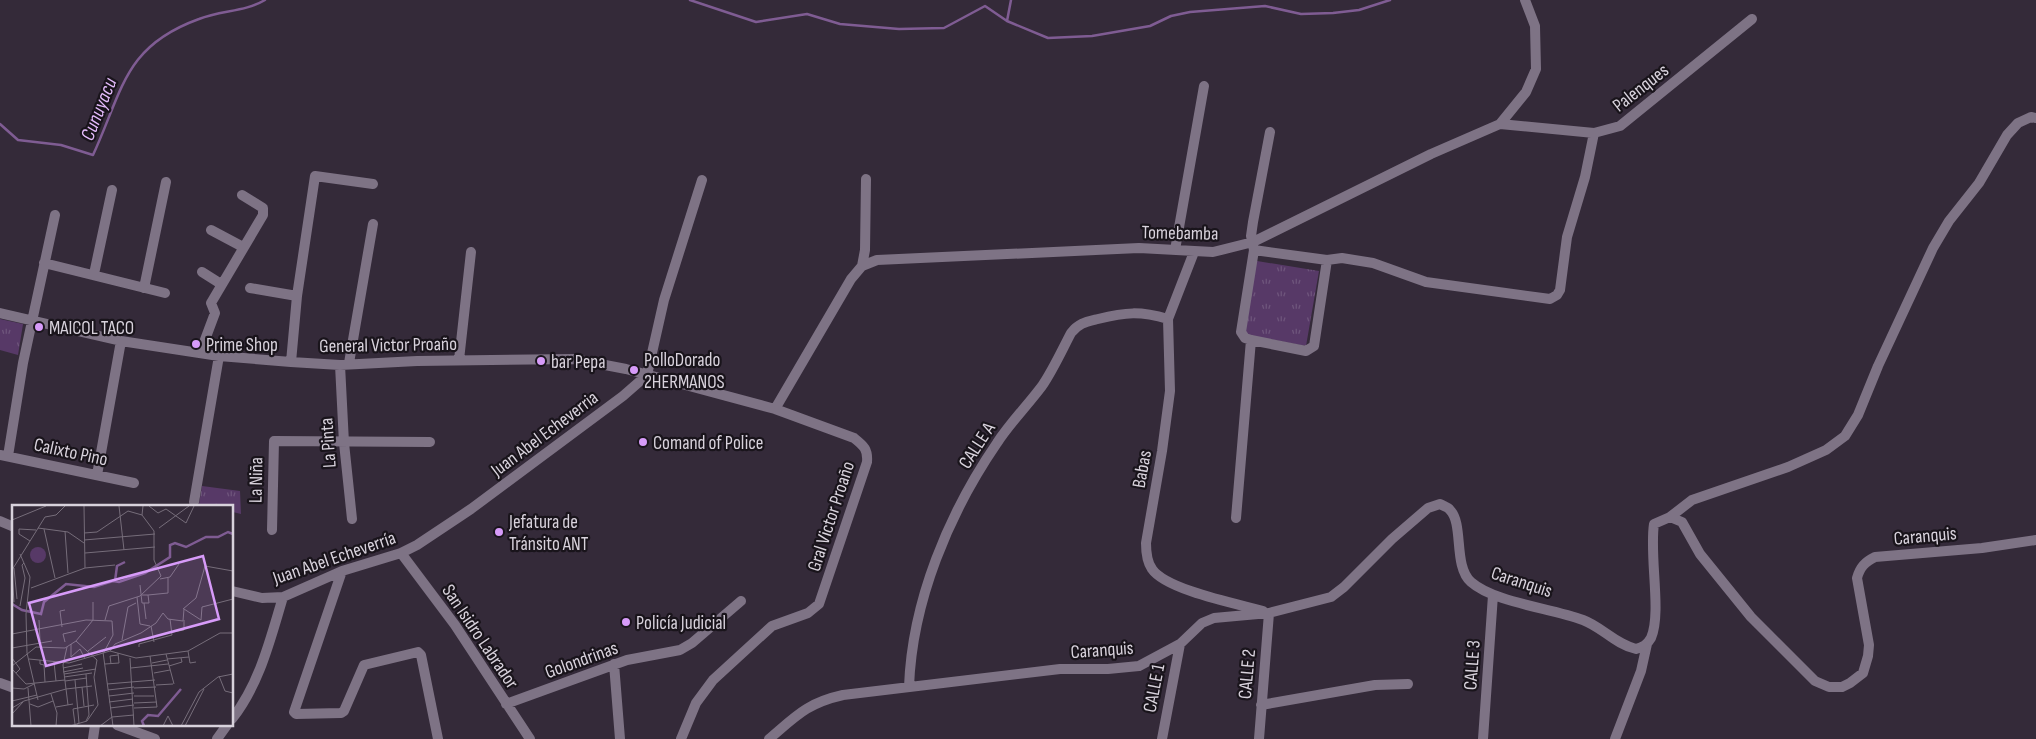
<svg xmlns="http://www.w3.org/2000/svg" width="2036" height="739" viewBox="0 0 2036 739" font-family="'Sofia Sans Condensed',sans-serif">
<defs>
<pattern id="park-tufts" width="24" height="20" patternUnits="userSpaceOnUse" patternTransform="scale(1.25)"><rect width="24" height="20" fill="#573967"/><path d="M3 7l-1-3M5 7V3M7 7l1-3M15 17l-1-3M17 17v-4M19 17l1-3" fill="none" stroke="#6e557c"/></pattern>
</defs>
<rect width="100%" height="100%" fill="#342a39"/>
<path fill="url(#park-tufts)" d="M1251,260L1319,271L1306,346L1242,334Z
M0,319L23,324L18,355L0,350Z
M202,486L240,491L241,514L233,512L232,507L211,506L199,504Z"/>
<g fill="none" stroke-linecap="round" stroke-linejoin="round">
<path stroke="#7f5c93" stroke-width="2.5" d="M690,0L756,22L807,14L840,24L899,29L944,28L985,6L1007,21L1048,38L1092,36L1150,26L1171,16L1190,12L1265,6L1301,14L1333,13L1359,10L1390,0
M1007,21L1011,0
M0,124L18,140L61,145L93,155C123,90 124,46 199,19C221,10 245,12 265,0"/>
<path stroke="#7e7385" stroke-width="10" d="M1500,124L1594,133L1620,126L1752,19
M211,230L243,247
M1175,250L1204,86
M1254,250L1327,260L1314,346L1306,351L1251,340L1245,338L1241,332L1254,250L1251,236L1253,222L1270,132
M1194,252L1168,319L1170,391L1162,451L1146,543C1146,551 1147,562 1152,569C1166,590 1238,604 1263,611
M1327,260L1342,258L1373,263L1426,282L1550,299L1557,295L1560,290L1567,237L1585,177L1594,133
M44,263L165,293
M862,266L865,250L866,179
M202,272L221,284
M94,274L112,190
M144,288L166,182
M250,288L297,296
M0,313L121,341L219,356L291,362L340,365L417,361L574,359L626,369L775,409L854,438C864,446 868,449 867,462L819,604L808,613L772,626L713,680L696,703L681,739
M200,353L215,313L211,303L263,215V208L242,195
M459,360L471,252
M291,362L297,296L315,176L373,184
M349,363L373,224
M340,365L344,443L352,519
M775,409L851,279L862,266L877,260L1139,248L1213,252L1253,242L1431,154L1500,124L1526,92L1536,69L1535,26L1525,0
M0,455L134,483
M8,456L23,363L55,215
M97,475L121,341
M194,502L219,356
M1670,517L1692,500L1788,467L1826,450L1845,436L1858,415L1878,366L1933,248L1949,221L1979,183L2007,135L2018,123L2031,117L2036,118
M1236,518L1251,340
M0,521L14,527
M272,530L274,441L430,442
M401,553L455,625L530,739
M342,571L294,712L296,714L341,713L344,711L364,665L418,652L421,655L438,739
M232,591L262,598L283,597L342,571L401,553L417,545L471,509L623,396L647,375L664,300L702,180
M614,664L620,739
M0,683L14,688
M909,687C912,601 949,513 997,443C1010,423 1027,406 1042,386C1053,370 1062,350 1071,333C1079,323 1086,322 1098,319C1126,312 1140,311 1168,319
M506,704L627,660L680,650L692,643L741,601
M1261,705L1375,685L1408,684
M232,719C260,683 270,640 283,597
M117,725L155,739
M93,739L95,725
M217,739L227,725
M769,739C796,716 807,703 843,695L1060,669H1108L1139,666L1180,644L1202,623L1214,618L1269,613L1331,597L1344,587L1392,539L1428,508L1440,504C1443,506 1448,507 1450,510C1464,524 1453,566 1471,582C1495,603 1552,608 1583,620C1602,627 1615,644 1636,649C1643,647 1647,645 1651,638C1662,613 1649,556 1654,524L1670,517L1682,522L1700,554L1751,617L1815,681L1829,687H1842L1850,683L1863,673L1868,656L1869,645L1857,578C1860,567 1865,562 1875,557L1982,548L2036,540
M1162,739L1180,644
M1259,739L1269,613
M1483,739L1493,595
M1615,739L1641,671L1647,644"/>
</g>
<g fill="#d79bf9" stroke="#19141b" stroke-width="2">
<circle cx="39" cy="327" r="5"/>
<circle cx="196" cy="344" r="5"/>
<circle cx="541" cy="361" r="5"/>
<circle cx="634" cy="370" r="5"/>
<circle cx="643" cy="442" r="5"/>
<circle cx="499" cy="532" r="5"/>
<circle cx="626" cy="622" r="5"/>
</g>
<g text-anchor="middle" stroke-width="4.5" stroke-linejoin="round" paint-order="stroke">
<g font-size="19" fill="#d8d2dc" stroke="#19141b">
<text transform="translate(1640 87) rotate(-38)" y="7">Palenques</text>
<text transform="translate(1180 232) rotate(1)" y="7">Tomebamba</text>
<text transform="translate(388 344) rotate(-1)" y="7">General Victor Proaño</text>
<text transform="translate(544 433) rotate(-37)" y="7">Juan Abel Echeverria</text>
<text transform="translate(327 443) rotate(-94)" y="7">La Pinta</text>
<text transform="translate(976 445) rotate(-57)" y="7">CALLE A</text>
<text transform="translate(71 451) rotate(12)" y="7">Calixto Pino</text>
<text transform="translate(1141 469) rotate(-80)" y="7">Babas</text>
<text transform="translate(255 480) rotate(-89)" y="7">La Niña</text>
<text transform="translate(830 516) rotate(-72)" y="7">Gral Victor Proaño</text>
<text transform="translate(1925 535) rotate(-5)" y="7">Caranquis</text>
<text transform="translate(334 557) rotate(-19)" y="7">Juan Abel Echeverría</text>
<text transform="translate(1522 581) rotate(18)" y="7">Caranquis</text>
<text transform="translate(481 636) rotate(56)" y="7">San Isidro Labrador</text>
<text transform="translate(1102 649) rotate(-4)" y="7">Caranquis</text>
<text transform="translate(581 659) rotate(-20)" y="7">Golondrinas</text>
<text transform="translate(1471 665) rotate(-86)" y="7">CALLE 3</text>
<text transform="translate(1246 674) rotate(-85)" y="7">CALLE 2</text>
<text transform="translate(1153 688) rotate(-79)" y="7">CALLE 1</text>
</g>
<g font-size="19" fill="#d8d2dc" stroke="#19141b" text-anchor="start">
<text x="49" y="334">MAICOL TACO</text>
<text x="206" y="351">Prime Shop</text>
<text x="644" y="366">PolloDorado<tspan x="644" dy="22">2HERMANOS</tspan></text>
<text x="551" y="368">bar Pepa</text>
<text x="653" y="449">Comand of Police</text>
<text x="509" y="528">Jefatura de<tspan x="509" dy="22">Tránsito ANT</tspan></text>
<text x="636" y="629">Policía Judicial</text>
</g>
<g font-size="20" font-style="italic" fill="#e4bbfb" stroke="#19141b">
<text transform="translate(98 109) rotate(-68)" y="7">Cunuyacu</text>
</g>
</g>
<g transform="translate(12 505)">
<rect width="221" height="221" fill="#342a39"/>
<path d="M18 50a8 8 0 1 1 16 0a8 8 0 1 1-16 0Z" fill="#573967"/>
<path fill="none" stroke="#7f5c93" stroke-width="2.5" d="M103,76L105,61L113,57M0,99L10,105L29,109L32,97L54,79L82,82L101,76L107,77L133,68L158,52V40L163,38L174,42L194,32H206L216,27L221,29M132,221L130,216L136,210L146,211L169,184"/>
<path fill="none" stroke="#766d7a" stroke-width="1" d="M72,1L73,63M107,1L112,45M137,1L146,8L154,4L174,18L182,1M0,15L34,1M26,23L56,27L72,38M147,23L177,1M32,24L43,73M53,26L56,68M72,28L85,27L116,6L130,10M72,35L143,29M18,36L7,29V24L24,25M73,48L143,42M8,49L18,72L14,109L15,148L26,195M2,63L5,94M0,65L33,12L44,10L53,1M0,67L2,97M148,74L158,72L167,59M128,80L130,98H137L136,90H130M19,83L73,63L103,60M136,90L156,88V73M125,92L128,119L138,121M132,98L134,114M8,101L13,73L10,60L12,58M171,104L184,93L193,61L221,66M27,115L28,136M93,115L97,101L128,91L149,71L142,55V26L130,10L131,1M139,121L142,137M50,122L48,106L53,105M161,127L172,125V115M0,129L74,115L100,116L101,130L92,147M110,135L116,102L124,98M53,137L51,129L64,126M59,139V152L68,144L73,154M55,142L51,160L56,200M127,142V139L160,130L158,114M0,143L40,136M76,146L94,132M98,146L103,139L129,128L144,118L151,108L156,114L171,116L172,104L189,115L190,102L221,94M176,146L178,158L184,157M91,147L101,221M154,149L162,179M0,153L8,164L4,168M118,153L122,221M17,154L57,158L98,146L124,153L176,146L208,128H221M155,154L177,152M28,155V159L32,160L33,177M42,157L44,176M140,158L155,155M93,159L107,158L106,148M99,159L98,151L106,150M0,161L24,142L53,143L64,136L81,115V97M157,161L170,157L169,153M51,163L70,159M119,163L156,159M0,164L14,179L53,175M51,167L71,163M142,168L158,165M52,169L84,164M207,171L213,186L221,188M52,172L80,168M63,175L67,218L65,219M53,176L75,173M95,179L143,175M144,180L161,179M70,182L72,201M0,183L12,184L22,179M16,183L19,221M122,183L144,182M96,185L122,182M39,189L45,208L44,221M97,191L122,188M122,191H142M0,196L25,190M97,197L121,194M122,198L145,197M18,199L26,202L41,196M44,202L61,199M0,203L12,196L54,184L80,181M98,203L122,200M122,203L145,202L138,151M0,209L11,197M74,216L77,210L74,169M63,219L61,204L82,200M58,221L75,216L86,200L82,172L85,155L64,136M88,221L100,212L122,210M151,221L156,211L161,221M169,221L187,187L206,172L221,169M173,221L192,184"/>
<path fill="#d79bf9" fill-opacity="0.15" stroke="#d79bf9" stroke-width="2.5" d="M191,51L207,114L34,161L17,98Z"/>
<rect width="221" height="221" fill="none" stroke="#d8d2dc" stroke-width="2.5"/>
</g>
</svg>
